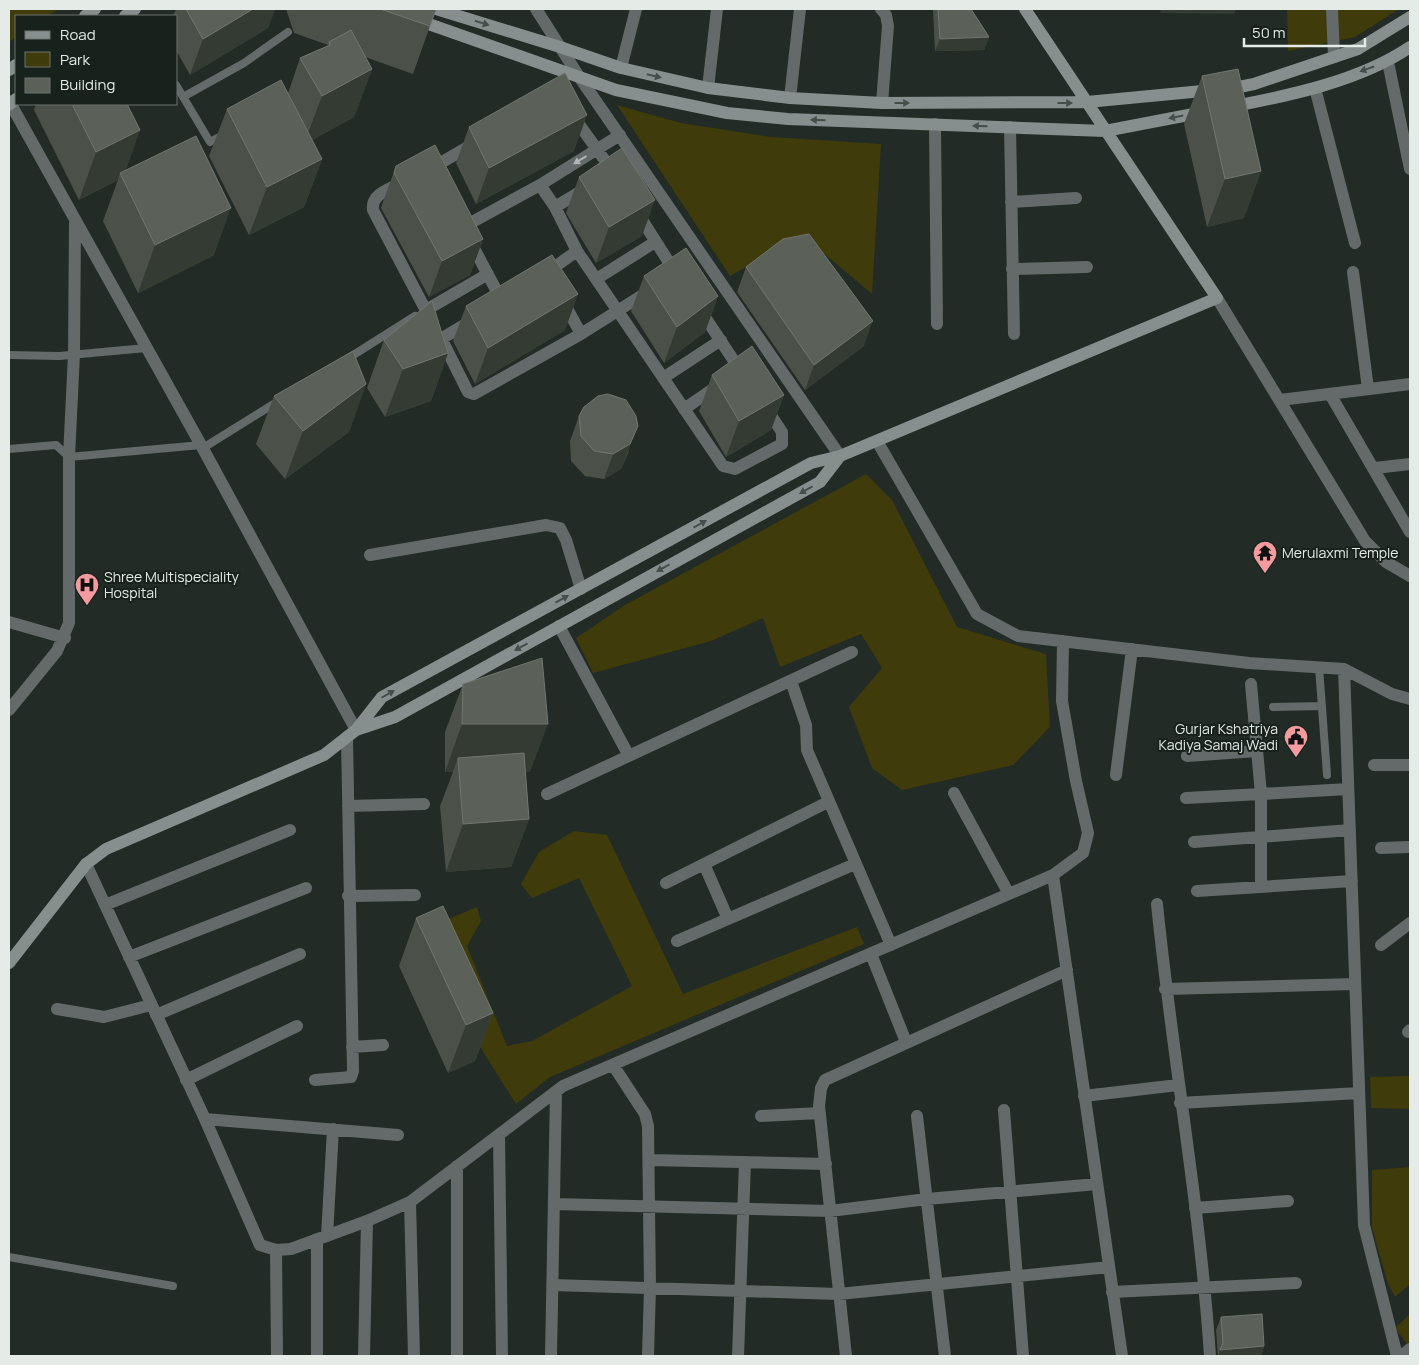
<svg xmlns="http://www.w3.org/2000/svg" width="1419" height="1365" viewBox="0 0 1419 1365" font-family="Manrope,sans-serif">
<rect width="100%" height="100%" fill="#222b26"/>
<path fill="#403b0b" d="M9,9H59L48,16H16V37L9,42Z
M1287,9H1399L1355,37L1288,51Z
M617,105L681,123L770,137L881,144L872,294L802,235L730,276Z
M866,474L892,500L957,627L1046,654L1050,727L1013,765L902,790L872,768L849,707L882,668L861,634L780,667L763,618L711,641L593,673L576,638L625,605Z
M574,831L607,835L683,994L857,927L864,944L550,1077L516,1104L475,1039L423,930L477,907L481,921L467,946L507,1046L532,1041L632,986L579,878L532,898L521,884L539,852Z
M1410,1076V1109L1371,1108L1370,1077Z
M1410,1167V1284L1395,1297L1388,1284L1372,1228V1170Z
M1410,1314V1341L1407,1344L1395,1328Z"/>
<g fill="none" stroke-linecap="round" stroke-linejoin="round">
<path stroke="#646a6a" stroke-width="8" d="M176,85L210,142L223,135
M183,97L244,63L288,32
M9,355L59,356L146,348
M347,359L415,316
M203,448L277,402
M9,449L56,445L69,457L201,445
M1319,667L1327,775
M1273,707L1322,706
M9,1257L173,1286"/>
<path stroke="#646a6a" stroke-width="12" d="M536,9L578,75L840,456
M881,9L886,15L888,26L882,103
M1332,9L1334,57
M1388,62L1410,169
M621,68L636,9
M708,88L717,9
M1315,88L1355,243
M790,98L800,9
M9,101L201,445L356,730
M573,116L614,173
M935,124L937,324
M1010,127L1014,334
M430,169L475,143
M401,183C388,190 371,194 373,210L431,320
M540,185L555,207L577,251L723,466L735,469L782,444V432L766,408
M1011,202L1076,198
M555,207L585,189
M637,212L677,275
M463,227L540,185L620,135
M469,239L502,301
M1012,269L1087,267
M1353,272L1368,389
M545,274L577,251
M598,278L655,242
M1217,298L1365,541L1386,562L1410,576
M562,299L581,334
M699,308L742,373
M426,310L488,274
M441,338L468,392L474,394L581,334L649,291
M441,339L471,321
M663,378L721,340
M1330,394L1410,532
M1280,400L1410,384
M684,409L719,385
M877,441L977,614L1018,636L1249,663L1344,669L1392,694L1410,699
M1375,468L1410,464
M370,555L546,525L560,528L566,540L581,589
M9,622L65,638
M559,626L629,756
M1344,669L1364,1225L1397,1356
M791,681L806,725L807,750L891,945
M1251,684L1261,794L1348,789
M9,710L57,651L69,623V457L74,354L75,222
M1187,756L1257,751
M1374,765H1410
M1116,775L1132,649
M954,793L1009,894
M547,794L852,652
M1186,798L1261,794V887
M348,806L424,804
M1194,842L1350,830
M1381,848L1410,847
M86,864L205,1119L260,1245L276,1250L291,1249L367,1221L410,1202L563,1086L1053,875L1083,853L1088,833L1076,781L1062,701L1063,641
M704,864L728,919
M1053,875L1122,1356
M666,883L828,802
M1197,891L1352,881
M348,896L415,895
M1157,904C1172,1055 1200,1205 1210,1356
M105,905L290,830
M677,941L855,864
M1381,945L1410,923
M871,954L906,1042
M129,957L306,888
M1165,989L1355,984
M57,1009L104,1017L151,1005
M156,1015L300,954
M1408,1032L1410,1030
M352,1047L383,1045
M613,1065L645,1114L648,1126L650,1288L648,1356
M186,1080L297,1026
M315,1080L351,1077L353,1071L347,737
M1084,1096L1178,1085
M1180,1103L1359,1093
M1004,1110L1023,1356
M761,1116L820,1113
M917,1116L945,1356
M205,1119L398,1135
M499,1135L502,1356
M649,1160L826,1164
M457,1166V1356
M410,1202L414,1356
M554,1204L830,1211L927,1199L1097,1184
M1195,1208L1288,1201
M327,1236L333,1129
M317,1239V1356
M276,1250L277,1356
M553,1285L839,1294L1109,1267
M1112,1292L1296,1283
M364,1356L367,1221
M551,1356L556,1092
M738,1356L745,1162
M846,1356L819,1106L821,1088L825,1080L1067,970
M1401,1356L1410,1349"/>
<path stroke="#868f8e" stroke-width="12" d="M386,9L616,90L727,113L788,119L1105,131L1204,112
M436,9L560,47L621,68L708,88L790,98L882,103L1087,102L1234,88L1254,84L1358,49L1410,17
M85,16L95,9
M125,16L135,9
M9,70L16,65
M9,105L16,99
M1229,107C1288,96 1360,81 1410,47
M356,730L395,717L820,482L840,456
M9,963L86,864L106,849L324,755L356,730L382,697L811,463L840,456L1217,298L1025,9"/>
</g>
<path fill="#4b5148" d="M176,9H275L268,28L190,75L176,50V16H173Z
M286,9H436L413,74L365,57L372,69L354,117L312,140L322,159L304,207L249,235L209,156L227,109L288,93L300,58L328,46V45L294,33Z
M933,9H971L989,37L984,50L935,51Z
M1202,76L1261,171L1244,218L1207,227L1184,124Z
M36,104H127L140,130L125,171L214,255L138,293L103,221L118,180L79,200L34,110Z
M469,127L574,151L476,204L456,163Z
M396,166L483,239L470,275L429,297L381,208L383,202Z
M579,177L642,236L596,263L566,213Z
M746,267L864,346L805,390L737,292Z
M644,276L718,296L705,332L664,363L631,311Z
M578,294L565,330L475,384L453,341L466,306Z
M384,340L448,353L431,401L385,417L367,388Z
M712,375L784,395L771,430L726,457L699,411Z
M366,384L349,432L285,479L256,444L274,396Z
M579,416L629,451L621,469L604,479L585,476L571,461L570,441Z
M463,684L530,772H525L529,819L511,867L446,872L440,806L453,772H445V732Z
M416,918L493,1013L475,1061L448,1073L399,966Z
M1221,1317L1264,1346L1261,1356H1218L1216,1330Z"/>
<path fill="#333b33" d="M253,9H275L268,28L190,75L203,39Z
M1161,9H1236L1234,14L1160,13Z
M989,37L984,50L935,51L940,39Z
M372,69L354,117L304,144L322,96Z
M587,115L574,151L476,204L489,168Z
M140,130L123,177L120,173L118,180L79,200L96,152Z
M322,159L304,207L249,235L267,187Z
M1261,171L1244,218L1207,227L1225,179Z
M655,200L642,236L596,263L609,227Z
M231,208L214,255L138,293L155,245Z
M483,239L470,275L429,297L442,261Z
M578,294L565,330L475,384L488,348Z
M718,296L705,332L664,363L677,327Z
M873,321L864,346L805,390L814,365Z
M448,353L431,401L385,417L403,369Z
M366,384L349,432L285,479L303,431Z
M784,395L771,430L726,457L739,421Z
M638,426L621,469L604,479L613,454Z
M462,724H548L530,772H459L458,758L453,772H445Z
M529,819L511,867L446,872L463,824Z
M493,1013L475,1061L448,1073L466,1025Z
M1264,1346L1261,1356H1218L1220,1350Z"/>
<path fill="#5b6159" stroke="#71776f" d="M186,9H253L203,39Z
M380,9H436L430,26Z
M938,9H971L989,37L940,39Z
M351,30L372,69L322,96L300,58L330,45L329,42Z
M1238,69L1261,171L1225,179L1202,76Z
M565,73L587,115L489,168L469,127Z
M281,80L322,159L267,187L227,109Z
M72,104H127L140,130L96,152Z
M196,136L231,208L155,245L120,173Z
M435,145L483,239L442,261L394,173L396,166Z
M622,148L655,200L609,227L579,177Z
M809,234L873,321L814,365L746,267L783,239Z
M686,248L718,296L677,327L644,276Z
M552,255L578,294L488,348L466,306Z
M432,301L448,353L403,369L384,340Z
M752,346L784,395L739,421L712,375Z
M353,351L366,384L303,431L274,396Z
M608,394L626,400L636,416L638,426L630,444L613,454L594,451L581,436L579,416L584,407L598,396Z
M542,658L548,724H462L463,684Z
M524,753L529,819L463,824L458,758Z
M443,906L493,1013L466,1025L416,918Z
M1262,1314L1264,1346L1220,1350L1223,1343L1221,1317Z"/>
<defs><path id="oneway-solid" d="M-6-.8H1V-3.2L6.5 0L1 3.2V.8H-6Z" transform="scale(1.25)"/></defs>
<g fill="#444e4a">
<use href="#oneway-solid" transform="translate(482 23) rotate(17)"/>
<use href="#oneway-solid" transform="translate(1367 69) rotate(161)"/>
<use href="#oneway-solid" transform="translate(654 76) rotate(13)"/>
<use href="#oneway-solid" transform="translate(902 103)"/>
<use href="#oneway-solid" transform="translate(1065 103)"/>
<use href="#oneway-solid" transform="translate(1176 117) rotate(169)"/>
<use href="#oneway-solid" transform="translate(818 120) rotate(-178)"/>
<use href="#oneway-solid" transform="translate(980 126) rotate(-178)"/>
<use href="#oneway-solid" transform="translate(806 490) rotate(151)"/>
<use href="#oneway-solid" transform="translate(700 524) rotate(-29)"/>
<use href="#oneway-solid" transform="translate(663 568) rotate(151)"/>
<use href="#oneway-solid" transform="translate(562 599) rotate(-29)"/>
<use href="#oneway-solid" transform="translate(521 647) rotate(151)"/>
<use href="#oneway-solid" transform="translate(388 694) rotate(-30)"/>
</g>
<use fill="#b1b7b5" href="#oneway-solid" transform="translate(580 160) rotate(149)"/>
<defs>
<symbol id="temple-pin" viewBox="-11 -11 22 30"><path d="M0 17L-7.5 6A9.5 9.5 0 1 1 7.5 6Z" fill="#f49b9f" stroke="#18221d"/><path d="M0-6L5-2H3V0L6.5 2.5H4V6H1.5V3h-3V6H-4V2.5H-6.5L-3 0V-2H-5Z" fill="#111"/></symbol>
<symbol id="hospital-pin" viewBox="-11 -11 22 30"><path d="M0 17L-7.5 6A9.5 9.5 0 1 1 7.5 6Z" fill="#f49b9f" stroke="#18221d"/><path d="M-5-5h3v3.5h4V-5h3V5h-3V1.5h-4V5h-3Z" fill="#111"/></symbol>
<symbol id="civic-pin" viewBox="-11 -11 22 30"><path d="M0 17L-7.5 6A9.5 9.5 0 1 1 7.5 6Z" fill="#f49b9f" stroke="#18221d"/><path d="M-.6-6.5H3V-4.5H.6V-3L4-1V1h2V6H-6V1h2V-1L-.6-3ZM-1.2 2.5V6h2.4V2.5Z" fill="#111"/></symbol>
</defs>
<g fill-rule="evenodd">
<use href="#temple-pin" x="1251" y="539" width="28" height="38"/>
<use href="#hospital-pin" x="73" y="571" width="28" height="38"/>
<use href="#civic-pin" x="1282" y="723" width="28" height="38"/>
</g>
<g text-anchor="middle" stroke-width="4" stroke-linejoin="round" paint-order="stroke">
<g font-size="14" fill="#e5ebe7" stroke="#18221d" text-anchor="start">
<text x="1282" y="558">Merulaxmi Temple</text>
<text x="104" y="582">Shree Multispeciality<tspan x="104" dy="16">Hospital</tspan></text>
<text x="1278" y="734" text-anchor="end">Gurjar Kshatriya<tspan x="1278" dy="16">Kadiya Samaj Wadi</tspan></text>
</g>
</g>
<rect width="1419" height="1365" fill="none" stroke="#e5ebe7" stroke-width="20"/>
<rect x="15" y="15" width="162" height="90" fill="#18221d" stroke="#6a726e"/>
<rect x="25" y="31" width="25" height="8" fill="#868f8e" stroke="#6a726e"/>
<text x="60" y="40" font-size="15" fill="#e5ebe7">Road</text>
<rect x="25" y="52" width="25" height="15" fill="#403b0b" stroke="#6a726e"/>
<text x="60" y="65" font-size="15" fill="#e5ebe7">Park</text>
<rect x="25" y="78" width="25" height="15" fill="#5b6159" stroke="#6a726e"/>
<text x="60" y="90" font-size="15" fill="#e5ebe7">Building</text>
<path d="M1244 38v8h121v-8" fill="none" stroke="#e5ebe7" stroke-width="2.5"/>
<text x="1252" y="38" font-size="15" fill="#e5ebe7" stroke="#18221d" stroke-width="4" paint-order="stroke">50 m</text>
</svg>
